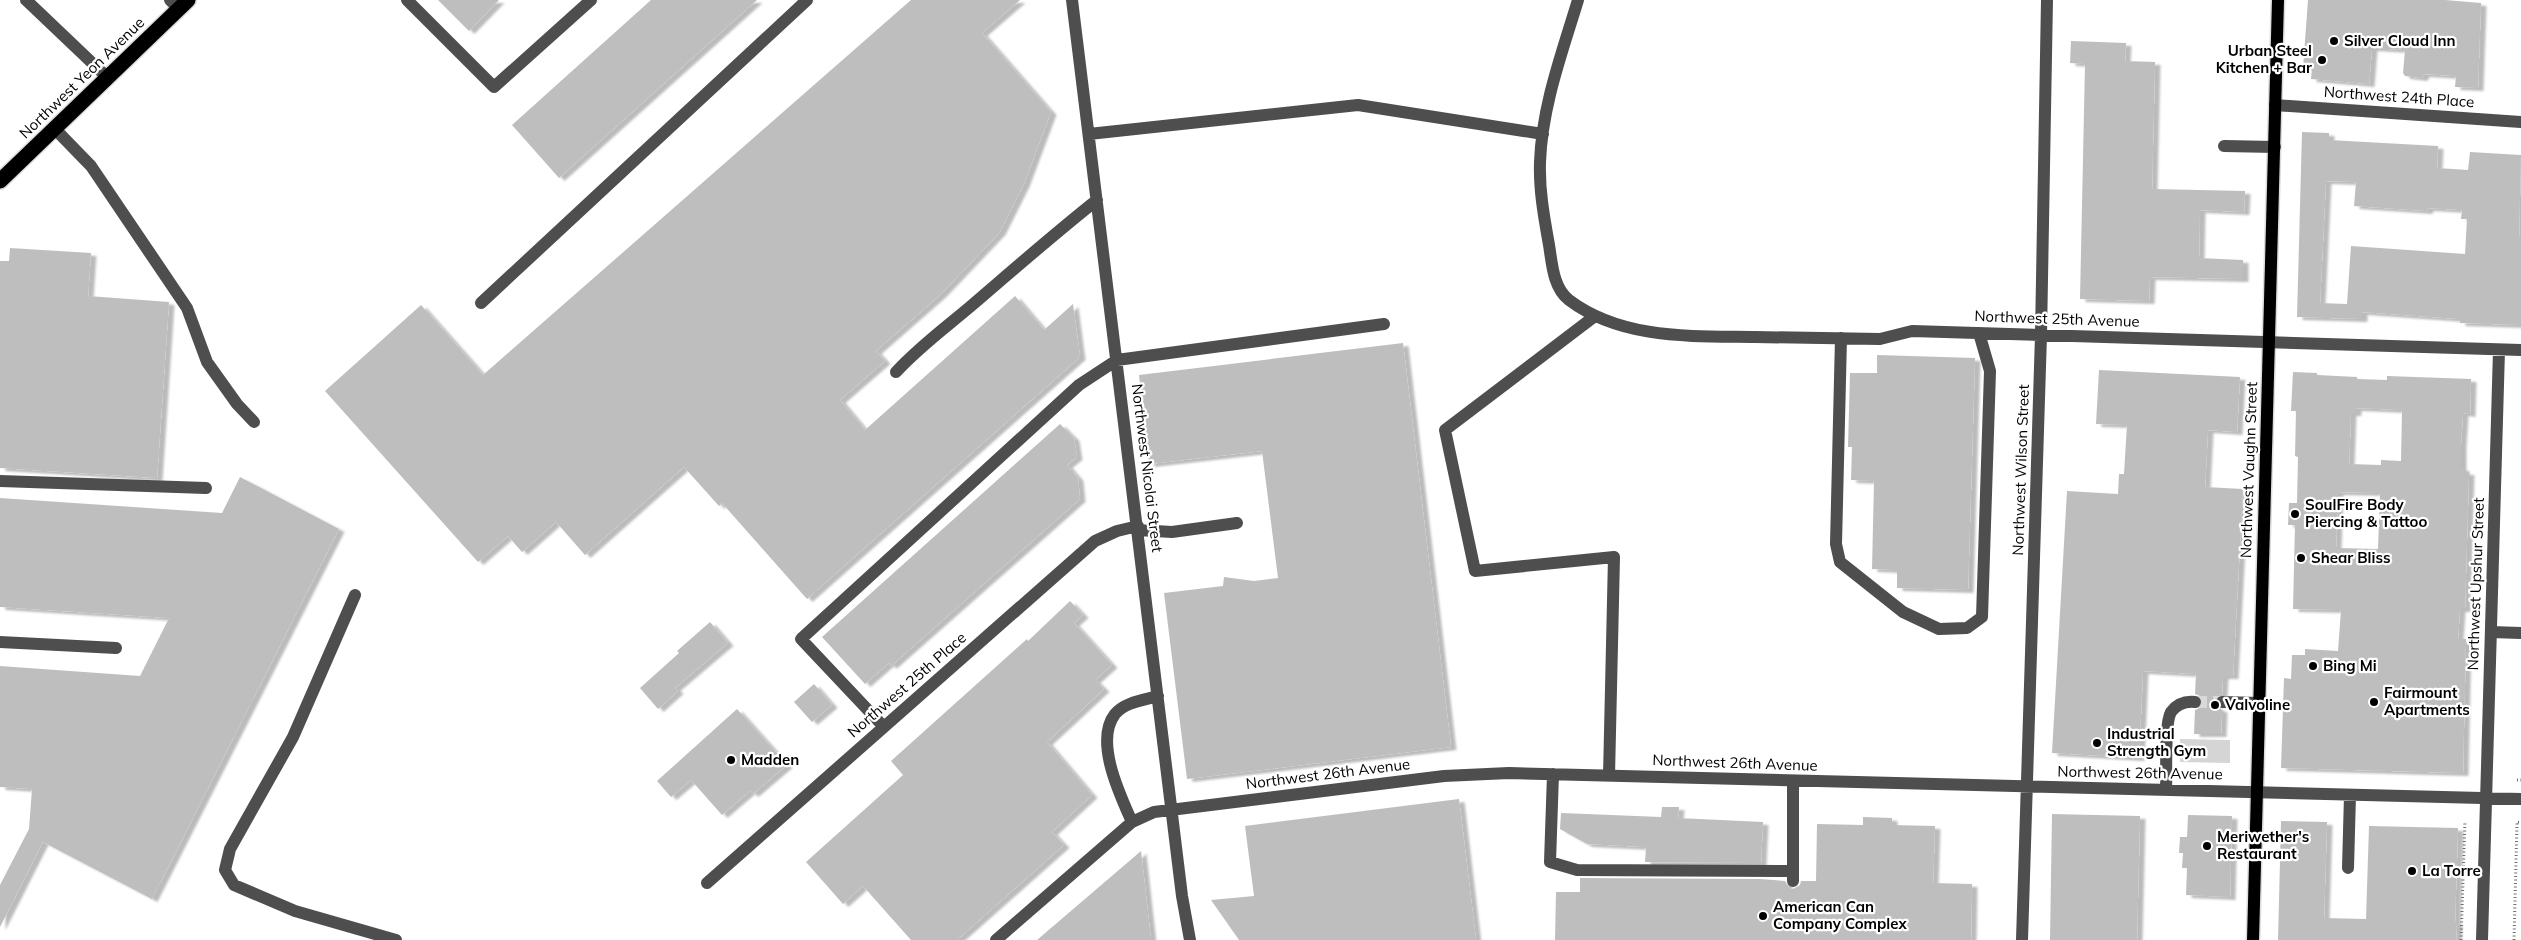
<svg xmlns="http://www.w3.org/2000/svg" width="2521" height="940" viewBox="0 0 2521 940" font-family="Mulish,sans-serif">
<defs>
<filter id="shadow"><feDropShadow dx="5.5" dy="3" stdDeviation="1" flood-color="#0004"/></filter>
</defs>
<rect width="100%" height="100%" fill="#fff"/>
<path fill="#d5d5d5" d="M2180,739L2230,740V763L2180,762Z"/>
<path fill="#bebebe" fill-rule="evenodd" filter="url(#shadow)" d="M438,0H499L469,31Z
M651,0H757L559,178L512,125Z
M911,0H1020L982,33L1051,112L1024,184L1000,232L941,294L876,351L885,361L840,400L865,430L1015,296L1044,330L1073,304L1080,357L807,599L722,503L719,506L684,467L585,555L556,522L522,552L508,536L478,562L325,391L421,305L483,375Z
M2308,0H2445L2481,3L2478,88L2455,87L2456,76L2424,74L2422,78L2405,76L2403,73L2405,50L2372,48L2369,84L2311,79L2312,68H2303Z
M2071,41L2126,43L2125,61L2155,62L2152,189L2245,191L2244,212L2200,210L2199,258L2243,260V279L2150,277L2149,301L2080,299L2085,64L2070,63Z
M2302,132L2329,133V140L2438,146L2437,168L2468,170L2470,152L2521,155L2519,237H2521V325L2460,323V319L2362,312V319L2297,317ZM2326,181L2356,182L2354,206L2427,211L2428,208L2462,210L2461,219H2467L2465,254L2351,246L2347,304L2320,303Z
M10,248L91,253L88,296L169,302L157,478L0,468V261H9Z
M1403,343L1451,747L1187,779L1164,593L1223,586L1224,577L1254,581L1278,578L1262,451L1149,464L1139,375Z
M1877,355L1975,358L1968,590L1897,588V570L1872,569L1874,481L1851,480L1852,447H1848L1850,373H1877Z
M2099,370L2240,377L2237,432L2208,430L2205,487L2243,489L2233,676H2223L2222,694L2218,695L2214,701L2215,706L2222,710L2221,734H2194L2195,710L2202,707L2203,702L2200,696L2195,694L2196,674L2143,671L2139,758L2052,753L2067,491L2118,494L2119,474H2124L2127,425L2096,424Z
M2293,372L2317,373V375L2357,377V379L2387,380V376L2471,379L2470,414L2463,413L2461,444V468H2464V472H2469L2465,609H2460L2458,639H2466L2463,773L2281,768L2284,678L2291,679L2292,655H2305V649L2338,651L2341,610L2293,609L2295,525H2288L2289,503H2297L2298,457L2295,456L2296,411H2291ZM2356,408L2402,410L2401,461L2381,460V465L2349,464L2351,413H2356ZM2338,492L2380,493L2378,549L2336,548Z
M1060,424L1074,438L1077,457L1067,465L1078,478L1080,499L891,666L889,663L865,684L822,637Z
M240,477L339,529L152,899L43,842L0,927V885L29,829L32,789L0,787V666L140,676L169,618L0,607V498L222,513Z
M1070,601L1083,615L1074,623L1112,665L1095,680L1104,689L1047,742L1092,795L1052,832L1064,845L957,940H911L863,886L843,904L806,862L903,775L891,761L1027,639L1028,641Z
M710,622L728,643L675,688L678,691L658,709L640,688L679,653L677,651Z
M814,684L832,705L812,722L794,702Z
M737,709L787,765L753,794L750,791L722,815L691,780L671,797L657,781Z
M1459,799L1476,940H1239L1211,900L1254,896L1245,826Z
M1662,807H1679L1678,818L1763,822L1761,863L1645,862L1646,847L1587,844L1560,829L1561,813L1661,817Z
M2052,814L2140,816L2137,940H2050Z
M2188,815L2232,816L2230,897L2186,895L2187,868H2182L2183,853H2179L2180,837H2187Z
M1863,817L1892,818V825L1935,826L1933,883L1972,884L1971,940H1555L1556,892H1580V878L1760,879L1785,881L1789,888L1793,889L1800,885L1801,881H1816L1817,824L1863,825Z
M2281,821L2327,822L2324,918L2366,919L2369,826L2458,828L2455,922H2457L2456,940H2278Z
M1141,851L1151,940H1037Z"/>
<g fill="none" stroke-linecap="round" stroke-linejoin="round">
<path stroke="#d9d9d9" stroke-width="12" stroke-dasharray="12 6" stroke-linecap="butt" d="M2195,702H2222"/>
<defs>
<path id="major" d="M2253,940L2278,0"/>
<path id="highway" d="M0,181L188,0"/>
</defs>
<use href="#major" stroke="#dbdbdb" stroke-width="15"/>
<use href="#highway" stroke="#dbdbdb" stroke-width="18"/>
<path stroke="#707070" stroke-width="3" stroke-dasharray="1 2.5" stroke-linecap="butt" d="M2517,780H2521
M2461,940L2465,821
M2514,940L2517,822L2521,823"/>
<path stroke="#4e4e4e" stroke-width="12" d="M26,0L108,78
M170,0L179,9
M407,0L494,87L591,0
M1072,0L1182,896L1190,940
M1578,0C1562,53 1542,106 1540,162C1539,190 1544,217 1549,245C1552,263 1553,288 1569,300C1622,340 1693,336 1755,337C1797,338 1839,338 1880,339L1912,331L2521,350
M2275,105L2521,122
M55,129L91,166L187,308L207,362L237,404L254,422
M1089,134L1358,105L1543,134
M2224,146L2275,147
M481,303L807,0
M1595,316L1445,430L1475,571L1614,557L1609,776
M1841,338L1836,544L1840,562L1903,612L1939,629L1967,628L1982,617L1990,371L1979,333
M896,372C919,347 945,328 971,306C1013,270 1054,234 1097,200
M0,481L206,488
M1138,530L1172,532L1237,523
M355,595L293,737L230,849L225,870L234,885L295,911L396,940
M2491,632L2521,633
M0,642L116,648
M2222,702L2260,703
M884,727L801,639L1079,385L1117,360L1384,324
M1553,774L1550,862L1577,870L1793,871
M2166,790C2167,774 2164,724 2171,712C2177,704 2185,701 2195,702
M1132,822C1120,795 1094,741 1115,714C1125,702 1144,700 1158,696
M2348,868L2350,795
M1793,881V781
M707,883L1095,541L1117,531L1138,526
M996,940L1132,822L1154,812L1444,776L1509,773L2521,799
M2022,940L2041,335L2047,0
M2482,940L2499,350"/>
<use href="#major" stroke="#000" stroke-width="12"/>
<use href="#highway" stroke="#000" stroke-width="15"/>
</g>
<g fill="#000" stroke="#fff" stroke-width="2">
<circle cx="2334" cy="41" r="5"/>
<circle cx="2322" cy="60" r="5"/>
<circle cx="2295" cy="514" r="5"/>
<circle cx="2301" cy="558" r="5"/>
<circle cx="2313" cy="666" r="5"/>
<circle cx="2374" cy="702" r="5"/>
<circle cx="2215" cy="705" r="5"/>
<circle cx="2097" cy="743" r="5"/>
<circle cx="731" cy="760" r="5"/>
<circle cx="2207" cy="846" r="5"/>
<circle cx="2412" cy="871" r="5"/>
<circle cx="1763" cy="916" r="5"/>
</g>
<g text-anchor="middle" stroke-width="4.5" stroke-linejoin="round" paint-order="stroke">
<g font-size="15" font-weight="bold" fill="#000" stroke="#fff" text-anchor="start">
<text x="2344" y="46">Silver Cloud Inn</text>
<text x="2312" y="56" text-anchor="end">Urban Steel<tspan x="2312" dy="17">Kitchen + Bar</tspan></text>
<text x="2305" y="510">SoulFire Body<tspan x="2305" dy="17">Piercing &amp; Tattoo</tspan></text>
<text x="2311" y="563">Shear Bliss</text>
<text x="2323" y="671">Bing Mi</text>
<text x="2384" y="698">Fairmount<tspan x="2384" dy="17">Apartments</tspan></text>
<text x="2225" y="710">Valvoline</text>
<text x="2107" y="739">Industrial<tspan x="2107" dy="17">Strength Gym</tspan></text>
<text x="741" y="765">Madden</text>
<text x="2217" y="842">Meriwether's<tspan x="2217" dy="17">Restaurant</tspan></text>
<text x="2422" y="876">La Torre</text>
<text x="1773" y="912">American Can<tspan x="1773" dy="17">Company Complex</tspan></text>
</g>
<g font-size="15" fill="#000" stroke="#fff">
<text transform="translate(82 78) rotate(-44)" y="5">Northwest Yeon Avenue</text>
<text transform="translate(2399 97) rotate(4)" y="5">Northwest 24th Place</text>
<text transform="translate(2057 319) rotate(2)" y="5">Northwest 25th Avenue</text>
<text transform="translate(1147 468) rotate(83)" y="5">Northwest Nicolai Street</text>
<text transform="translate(2021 470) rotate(-88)" y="5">Northwest Wilson Street</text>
<text transform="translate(2249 470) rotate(-88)" y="5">Northwest Vaughn Street</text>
<text transform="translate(2476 584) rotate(-88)" y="5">Northwest Upshur Street</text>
<text transform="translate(907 685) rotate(-41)" y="5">Northwest 25th Place</text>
<text transform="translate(1735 763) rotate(2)" y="5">Northwest 26th Avenue</text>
<text transform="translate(2140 773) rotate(1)" y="5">Northwest 26th Avenue</text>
<text transform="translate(1328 774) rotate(-7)" y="5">Northwest 26th Avenue</text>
</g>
</g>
</svg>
